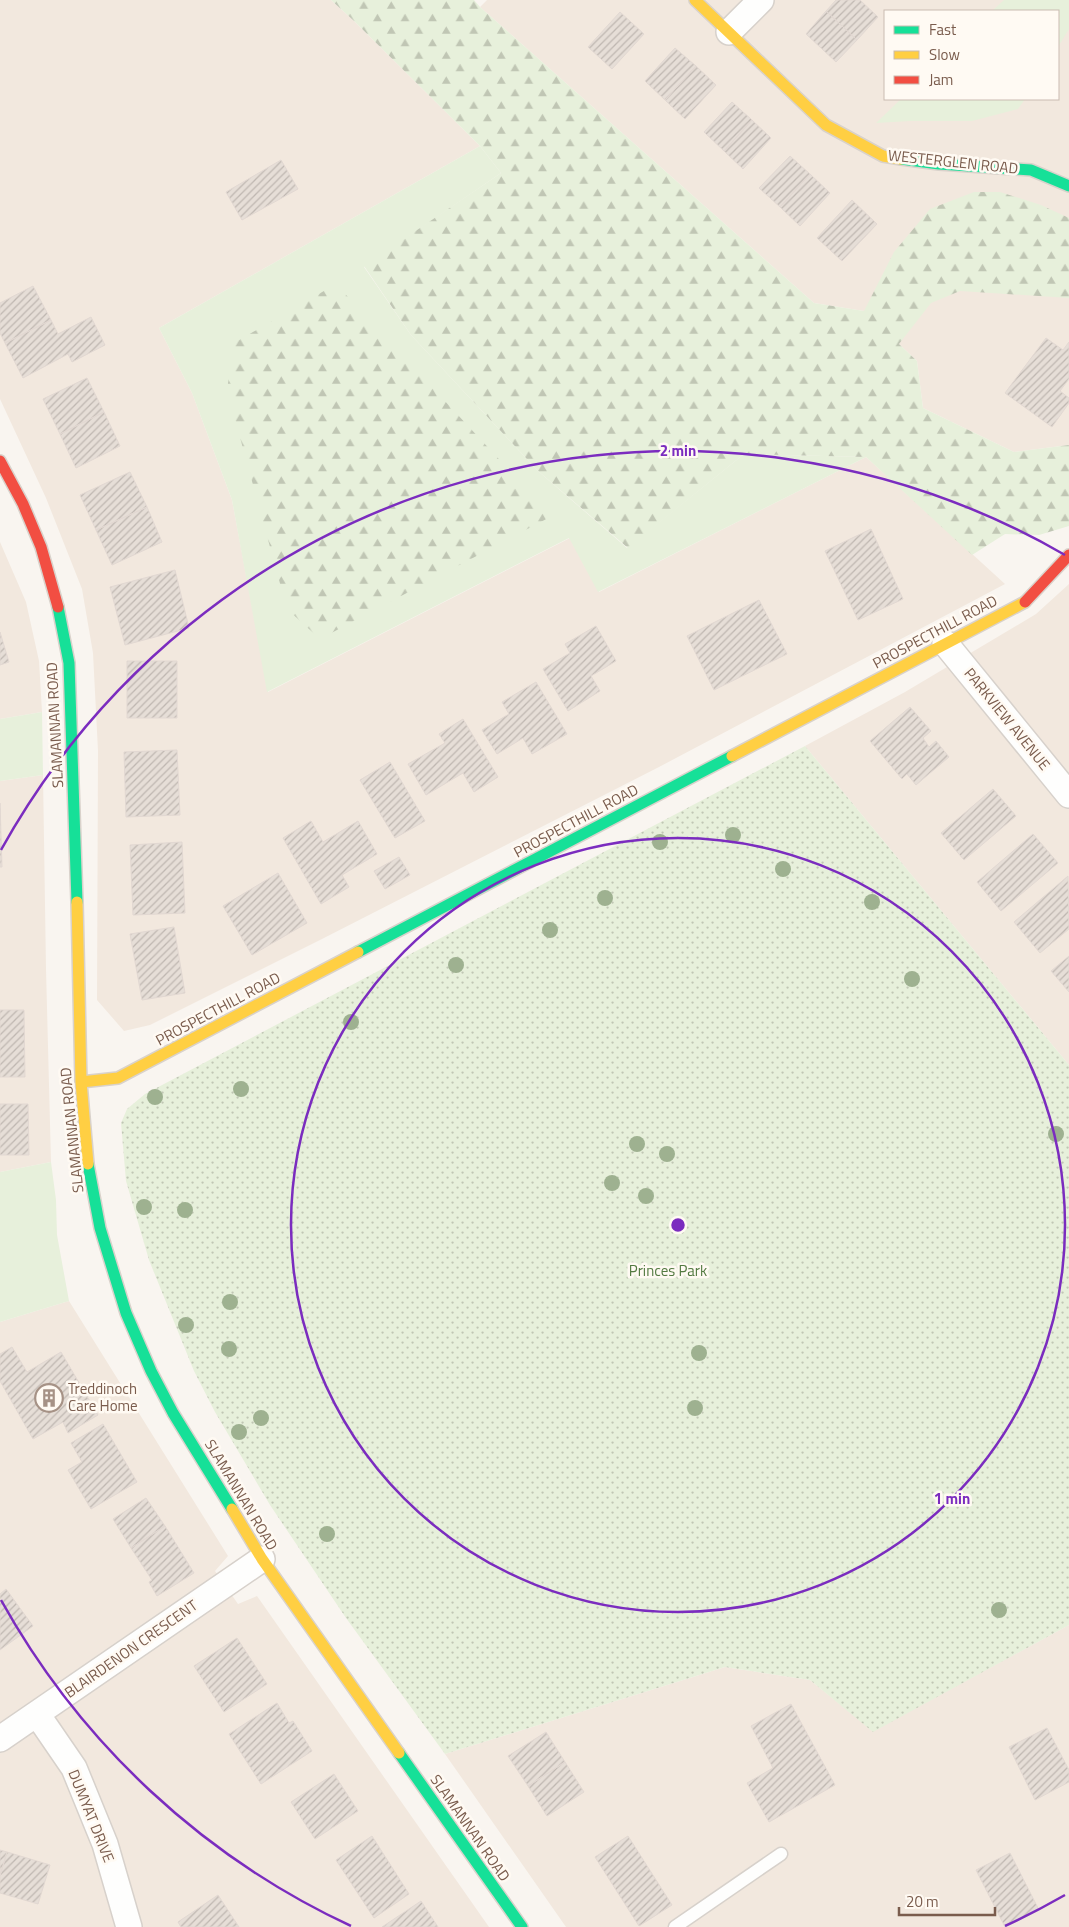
<svg xmlns="http://www.w3.org/2000/svg" width="1069" height="1927" viewBox="0 0 1069 1927" font-family="'Titillium Web',sans-serif">
<defs>
<pattern id="forest-firs" width="22" height="20" patternUnits="userSpaceOnUse" patternTransform="scale(1.25)"><rect width="22" height="20" fill="#e7f0db"/><path d="M5 1l3.5 6h-7zM16 11l3.5 6h-7z" fill="#c0c6b4"/></pattern>
<pattern id="park-dots" width="8" height="8" patternUnits="userSpaceOnUse" patternTransform="scale(1.25)"><rect width="8" height="8" fill="#e7f0db"/><path d="M2 2h.1M6 6h.1" fill="none" stroke="#c0c6b4" stroke-width="1.8" stroke-linecap="round"/></pattern>
<pattern id="building-hatch" width="6" height="6" patternUnits="userSpaceOnUse" patternTransform="scale(1.25)"><rect width="6" height="6" fill="#e6ded7"/><path d="M-1 1l2-2M0 6l6-6M5 7l2-2" fill="none" stroke="#bfb7b1"/></pattern>
</defs>
<rect width="100%" height="100%" fill="#f9f5f0"/>
<path fill="#f2e8de" fill-rule="evenodd" d="M0,0H331L353,20L480,146L159,328L192,393L232,500L268,692L570,538L599,592L866,457L1005,584L659,767L322,939L150,1025L124,1031L97,1000L98,751L93,653L82,589L46,498L0,399Z
M487,0H1069V445L1014,452L923,408L917,361L864,311L814,303L480,7ZM885,11H1058V99H885Z
M0,542L26,602L39,661L42,712L0,719Z
M1069,584V1065L805,746L905,692L1036,614Z
M43,775L46,969L51,1162L0,1172V781Z
M69,1301L228,1556L215,1571L238,1604L257,1596L489,1927H0V1322Z
M1069,1625V1927H566L445,1754L725,1667L810,1680L873,1731Z"/>
<path fill="#e7f0db" d="M1004,0H1069V29L1058,47V11H992Z
M901,99H1025L1018,109L972,121H910L876,123Z
M480,146L501,173L364,267L411,335L538,471L627,548L744,454L866,457L598,592L569,538L267,692L232,500L192,393L159,328Z
M42,712L43,775L0,781V719Z
M51,1162L56,1200L57,1235L69,1301L0,1322V1172Z"/>
<path fill="url(#forest-firs)" d="M331,0H474L480,7L814,303L864,311L894,252L930,209L974,192H1000L1041,205L1069,218V298L960,291L931,303L899,344L917,361L923,408L1014,452L1069,445V526L1039,535L1005,534L972,555L866,457L744,454L628,548L538,471L411,335L364,266L501,173L480,146L353,20Z
M336,284L552,516L320,639L287,609L227,390L234,343Z"/>
<path fill="url(#park-dots)" d="M805,746L1069,1065V1625L873,1732L810,1680L725,1667L445,1754L346,1618L270,1505L215,1412L194,1371L149,1260L126,1181L121,1123L127,1109L145,1094Z"/>
<path fill="url(#building-hatch)" stroke="#e2d8d2" d="M836,0H860L878,17L857,40L826,11Z
M826,11L857,40L836,62L806,34Z
M620,12L644,34L612,69L588,47Z
M675,48L696,66L665,100L645,81Z
M696,66L716,85L685,119L665,100Z
M732,102L752,120L724,151L704,132Z
M752,120L771,138L743,169L724,151Z
M790,156L810,174L780,207L759,188Z
M281,160L298,189L242,220L226,192Z
M810,174L830,193L800,226L780,207Z
M852,200L877,224L842,261L817,238Z
M33,286L51,320L5,343L0,333V303Z
M91,317L105,345L72,362L68,354L23,378L5,343L51,320L58,334Z
M1046,338L1063,350L1069,342V379L1060,391L1069,398V403L1052,427L1005,393Z
M87,378L104,412L60,434L43,399Z
M104,412L120,446L76,468L60,434Z
M130,472L147,507L96,530L80,495Z
M147,507L162,542L112,565L96,530Z
M871,529L903,599L858,620L825,551Z
M175,570L189,628L125,645L110,587Z
M759,600L787,654L714,690L687,636Z
M596,626L616,661L591,676L600,691L568,711L543,669L570,653L565,644Z
M0,632L9,662L0,665Z
M127,661H177V718H127Z
M536,682L567,734L532,754L523,738L497,754L482,730L509,714L502,702Z
M910,707L931,731L923,738L929,747L936,741L949,757L916,785L907,774L902,779L870,741Z
M463,719L498,777L474,792L463,773L426,795L408,764L445,743L439,734Z
M177,750L180,815L126,817L124,752Z
M390,762L425,821L395,838L360,780Z
M993,789L1016,816L964,860L941,833Z
M0,803L2,867H0Z
M311,821L323,842L358,821L377,854L342,875L349,887L321,904L283,838Z
M1033,834L1058,863L1001,911L977,882Z
M182,842L185,913L133,915L130,845Z
M399,857L410,875L385,889L374,871Z
M278,873L307,923L252,955L223,906Z
M1068,876L1069,929L1040,953L1014,922Z
M174,927L185,993L142,1000L130,934Z
M1069,956V992L1051,971Z
M0,1010H24L25,1077H0Z
M0,1104H28L29,1155H0Z
M12,1347L27,1372L61,1352L98,1415L68,1433L63,1422L33,1439L0,1381V1354Z
M103,1424L137,1482L91,1509L68,1470L82,1462L71,1443Z
M146,1498L165,1526L131,1548L113,1519Z
M165,1526L194,1573L157,1596L149,1582L152,1580L131,1548Z
M6,1589L33,1626L0,1650V1594Z
M237,1638L267,1684L224,1712L194,1666Z
M277,1703L289,1723L293,1721L312,1751L261,1784L229,1734Z
M791,1704L835,1785L769,1822L747,1783L773,1768L751,1726Z
M1047,1728L1069,1770V1782L1035,1800L1009,1747Z
M546,1732L565,1762L528,1786L508,1756Z
M565,1762L584,1792L547,1816L528,1786Z
M334,1774L358,1811L315,1839L291,1802Z
M372,1836L409,1894L374,1918L336,1860Z
M628,1836L672,1905L639,1926L595,1857Z
M0,1850L7,1852L0,1876Z
M7,1852L50,1865L38,1904L0,1893V1876Z
M1010,1853L1039,1910L1005,1927L976,1870Z
M218,1895L239,1927H181L178,1922Z
M421,1901L438,1927H382Z"/>
<g fill="none" stroke-linecap="round" stroke-linejoin="round">
<defs>
<path id="lane" d="M675,1927L781,1854"/>
<path id="street" d="M729,32L761,0
M945,643L1069,795
M37,1714L74,1768L105,1844L129,1927
M0,1739L262,1559"/>
<path id="fast" d="M901,159L939,164L1031,170L1069,186
M58,607L69,663L77,902
M358,952L732,756
M88,1164L100,1228L126,1313L151,1371L173,1413L232,1509
M399,1753L522,1927"/>
<path id="slow" d="M695,0L826,125L883,156L901,159
M732,756L1025,602
M77,902L81,1082L88,1164
M81,1082L118,1078L358,952
M232,1509L262,1559L399,1753"/>
<path id="jam" d="M0,461L23,504L41,547L58,607
M1025,602L1069,555"/>
</defs>
<use href="#lane" stroke="#d7d1cb" stroke-width="15"/>
<use href="#street" stroke="#d7d1cb" stroke-width="28"/>
<use href="#fast" stroke="#d9d2cb" stroke-width="14"/>
<use href="#slow" stroke="#d9d2cb" stroke-width="14"/>
<use href="#jam" stroke="#d9d2cb" stroke-width="14"/>
<use href="#lane" stroke="#fefefd" stroke-width="12"/>
<use href="#street" stroke="#fefefd" stroke-width="25"/>
<use href="#fast" stroke="#16e098" stroke-width="11"/>
<use href="#slow" stroke="#ffcf43" stroke-width="11"/>
<use href="#jam" stroke="#f24e42" stroke-width="11"/>
</g>
<g fill="#9eb190">
<circle cx="733" cy="835" r="8"/>
<circle cx="660" cy="842" r="8"/>
<circle cx="783" cy="869" r="8"/>
<circle cx="605" cy="898" r="8"/>
<circle cx="872" cy="902" r="8"/>
<circle cx="550" cy="930" r="8"/>
<circle cx="456" cy="965" r="8"/>
<circle cx="912" cy="979" r="8"/>
<circle cx="351" cy="1022" r="8"/>
<circle cx="241" cy="1089" r="8"/>
<circle cx="155" cy="1097" r="8"/>
<circle cx="1056" cy="1134" r="8"/>
<circle cx="637" cy="1144" r="8"/>
<circle cx="667" cy="1154" r="8"/>
<circle cx="612" cy="1183" r="8"/>
<circle cx="646" cy="1196" r="8"/>
<circle cx="144" cy="1207" r="8"/>
<circle cx="185" cy="1210" r="8"/>
<circle cx="230" cy="1302" r="8"/>
<circle cx="186" cy="1325" r="8"/>
<circle cx="229" cy="1349" r="8"/>
<circle cx="699" cy="1353" r="8"/>
<circle cx="695" cy="1408" r="8"/>
<circle cx="261" cy="1418" r="8"/>
<circle cx="239" cy="1432" r="8"/>
<circle cx="327" cy="1534" r="8"/>
<circle cx="999" cy="1610" r="8"/>
</g>
<g fill="none" stroke="#7b2cbf" stroke-width="2.5">
<circle cx="678" cy="1225" r="387"/>
<path d="M1065 1895A774 774 0 0 1 1005 1926M351 1926A774 774 0 0 1 1 1600M1 850A774 774 0 0 1 1065 555"/>
</g>
<defs>
<symbol id="building-ring" viewBox="-11 -11 22 22"><circle r="9.5" fill="#fffaf3" stroke="#a69286" stroke-width="1.5"/><path d="M-4-6H4V6H1V3H-1V6H-4ZM-2.5-4.3h1.7v1.8h-1.7ZM.8-4.3h1.7v1.8H.8ZM-2.5-1h1.7V.8h-1.7ZM.8-1h1.7V.8H.8Z" fill="#a69286"/></symbol>
</defs>
<g fill-rule="evenodd">
<use href="#building-ring" x="33" y="1382" width="32" height="32"/>
</g>
<g text-anchor="middle" stroke-width="5" stroke-linejoin="round" paint-order="stroke">
<g font-size="15" fill="#7a5c4d" stroke="#fffaf3">
<text transform="translate(953 162) rotate(6)" y="5">WESTERGLEN ROAD</text>
<text transform="translate(935 632) rotate(-28)" y="5">PROSPECTHILL ROAD</text>
<text transform="translate(1007 719) rotate(51)" y="5">PARKVIEW AVENUE</text>
<text transform="translate(55 725) rotate(-93)" y="5">SLAMANNAN ROAD</text>
<text transform="translate(576 821) rotate(-28)" y="5">PROSPECTHILL ROAD</text>
<text transform="translate(218 1009) rotate(-28)" y="5">PROSPECTHILL ROAD</text>
<text transform="translate(72 1130) rotate(-96)" y="5">SLAMANNAN ROAD</text>
<text transform="translate(241 1495) rotate(59)" y="5">SLAMANNAN ROAD</text>
<text transform="translate(131 1649) rotate(-35)" y="5">BLAIRDENON CRESCENT</text>
<text transform="translate(91 1816) rotate(68)" y="5">DUMYAT DRIVE</text>
<text transform="translate(470 1828) rotate(55)" y="5">SLAMANNAN ROAD</text>
</g>
<g font-size="15" fill="#537a41" stroke="#fffaf3">
<text x="668" y="1276">Princes Park</text>
</g>
<g font-size="15" fill="#7a5c4d" stroke="#fffaf3" text-anchor="start">
<text x="68" y="1394">Treddinoch<tspan x="68" dy="17">Care Home</tspan></text>
</g>
</g>
<circle cx="678" cy="1225" r="8" fill="#7b2cbf" stroke="#fffaf3" stroke-width="2.5"/>
<g font-size="15" text-anchor="middle" font-weight="bold" fill="#7b2cbf" stroke="#fffaf3" stroke-width="5" stroke-linejoin="round" paint-order="stroke">
<text x="678" y="456">2 min</text>
<text x="952" y="1504">1 min</text>
</g>
<rect x="884" y="10" width="175" height="90" fill="#fffaf3" stroke="#cabbb1"/>
<rect x="894" y="26" width="25" height="8" fill="#16e098" stroke="#cabbb1"/>
<text x="929" y="35" font-size="15" fill="#7a5c4d">Fast</text>
<rect x="894" y="51" width="25" height="8" fill="#ffcf43" stroke="#cabbb1"/>
<text x="929" y="60" font-size="15" fill="#7a5c4d">Slow</text>
<rect x="894" y="76" width="25" height="8" fill="#f24e42" stroke="#cabbb1"/>
<text x="929" y="85" font-size="15" fill="#7a5c4d">Jam</text>
<path d="M899 1907v8h96v-8" fill="none" stroke="#7a5c4d" stroke-width="2.5"/>
<text x="906" y="1907" font-size="15" fill="#7a5c4d" stroke="#fffaf3" stroke-width="4" paint-order="stroke">20 m</text>
</svg>
